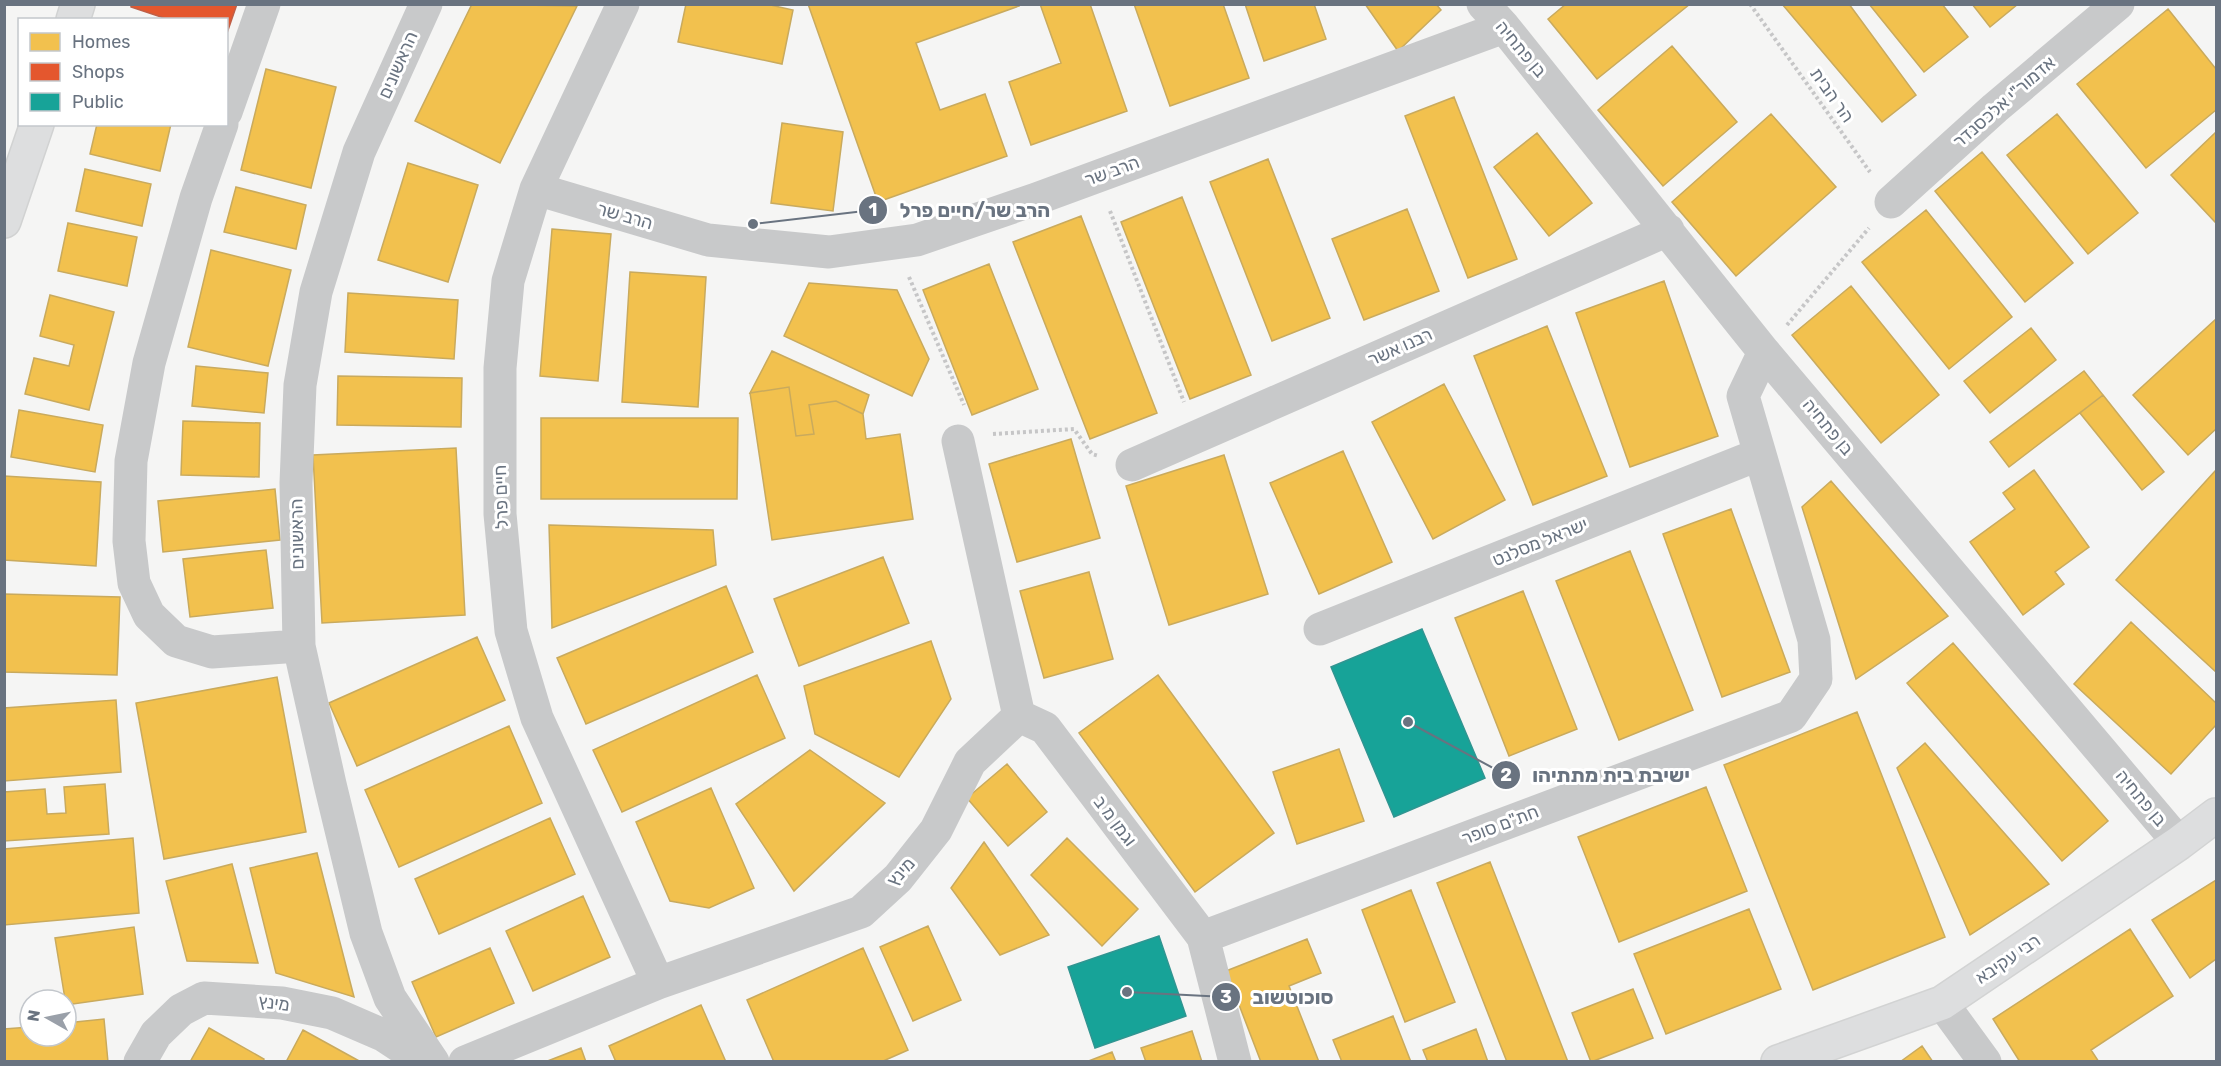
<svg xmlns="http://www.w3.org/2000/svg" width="2221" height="1066" viewBox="0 0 2221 1066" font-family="Rubik,Heebo,sans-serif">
<rect width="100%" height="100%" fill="#f5f5f4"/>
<path fill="#f2c14e" stroke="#c9aa5d" stroke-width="1.5" d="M472,4L577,6L500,163L415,121Z
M686,4H766L793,10L782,64L678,42Z
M808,4H1018L1019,6L916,43L940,110L985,94L1007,156L878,202Z
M1040,4H1090L1127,111L1031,145L1009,82L1061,63Z
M1134,4H1223L1249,78L1170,106Z
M1245,4H1314L1326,39L1264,61Z
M1365,4H1436L1441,10L1398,51Z
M1566,4H1690L1597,79L1548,19Z
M1782,4H1849L1916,95L1882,122Z
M1869,4H1942L1968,37L1924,72Z
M1972,4H2018L1990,27Z
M2168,9L2216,69V110L2146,168L2077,84Z
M1672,46L1737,122L1663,186L1598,110Z
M266,69L336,87L311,188L241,170Z
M1454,97L1517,259L1468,278L1405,116Z
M1771,114L1836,187L1736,276L1672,202Z
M2057,114L2138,213L2088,254L2007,155Z
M782,123L843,132L833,211L771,203Z
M97,124H171L160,171L90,154Z
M2216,132V223L2171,175Z
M1537,133L1592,203L1549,236L1494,167Z
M1982,152L2073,263L2025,302L1935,191Z
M1268,159L1330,318L1272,341L1210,182Z
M408,163L478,185L448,282L378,260Z
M85,169L151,184L142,226L76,211Z
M236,187L306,205L296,249L224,232Z
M1182,197L1251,375L1190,399L1121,222Z
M1407,209L1439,291L1364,320L1332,239Z
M1926,210L2012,317L1949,369L1862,262Z
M1081,216L1157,413L1090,439L1013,242Z
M68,223L137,237L127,286L58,271Z
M552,229L611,234L598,381L540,376Z
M211,250L291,270L268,366L188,347Z
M989,264L1038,389L972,415L923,290Z
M630,272L706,277L698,407L622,402Z
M1664,281L1718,436L1630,467L1576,313Z
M809,283L897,290L929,359L912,396L784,336Z
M1851,286L1939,395L1881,443L1792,335Z
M348,293L458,300L454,359L345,352Z
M50,295L114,312L89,410L25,394L34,358L69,366L74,345L40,336Z
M2216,319V429L2188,455L2133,395Z
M1547,326L1607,476L1533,505L1474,356Z
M2031,328L2056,360L1990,413L1964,381Z
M772,351L869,395L863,414L836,401L809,405L814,434L796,436L789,387L750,393Z
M196,366L268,373L264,413L192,406Z
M2084,371L2103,395L2009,467L1990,442Z
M338,376L462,378L461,427L337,425Z
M1444,384L1505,500L1433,539L1372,422Z
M789,387L796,436L814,434L809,405L836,401L863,414L866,439L900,434L913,519L772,540L750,393Z
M2103,395L2164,472L2142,490L2080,413Z
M19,410L103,425L95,472L11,457Z
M541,418H738L737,499H541Z
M183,421L260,423L259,477L181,475Z
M1071,439L1100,538L1017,562L989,464Z
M456,448L465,615L322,623L313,455Z
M1343,451L1392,562L1319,594L1270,483Z
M1224,455L1268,594L1169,625L1126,486Z
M2034,470L2089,547L2055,572L2064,584L2023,615L1970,542L2015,509L2003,493Z
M2216,470V672L2116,580Z
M4,476L101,482L96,566L4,560Z
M1831,481L1948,616L1856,679L1802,507Z
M275,489L280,540L163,552L158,501Z
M1731,509L1790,672L1722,697L1663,534Z
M549,525L713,530L716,565L552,628Z
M266,550L273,608L190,617L183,559Z
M1630,551L1693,710L1619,740L1556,581Z
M883,557L909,623L799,666L774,599Z
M1089,572L1113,659L1044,678L1020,591Z
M726,586L753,652L586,724L557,658Z
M1523,591L1577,729L1509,756L1455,618Z
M4,594L120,597L117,675L4,672Z
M2131,622L2216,703V725L2171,774L2074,684Z
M477,637L505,700L357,766L329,703Z
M931,641L951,699L899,777L815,734L804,686Z
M1953,643L2108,821L2062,861L1907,683Z
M757,675L785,738L622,812L593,750Z
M1158,675L1274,833L1195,892L1079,733Z
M277,677L306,832L164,859L136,703Z
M116,700L121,772L4,781V708Z
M1857,712L1945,937L1813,990L1724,765Z
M509,726L542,803L399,867L365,790Z
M1925,743L2049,884L1970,935L1897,768Z
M1339,749L1364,821L1297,844L1273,772Z
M810,750L885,803L794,891L736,804Z
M1007,764L1047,812L1008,846L967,798Z
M105,784L109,834L4,841V792L45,789L47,814L66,813L64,787Z
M1706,787L1747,891L1619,942L1578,837Z
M711,788L754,888L709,908L670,901L636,822Z
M550,818L575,874L439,934L415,879Z
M133,838L139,913L4,925V849Z
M1067,838L1138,909L1102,946L1031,875Z
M984,842L1049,935L1000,955L951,888Z
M317,853L354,997L276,973L250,868Z
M1490,862L1568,1062H1507L1437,883Z
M232,864L258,963L187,961L166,881Z
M2216,880V959L2190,978L2152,920Z
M1411,890L1455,1002L1405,1022L1362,910Z
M583,896L610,957L533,991L506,931Z
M1749,909L1781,989L1666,1034L1634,954Z
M928,926L961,1000L913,1021L880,947Z
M134,927L143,994L66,1005L55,938Z
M2130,929L2173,996L2091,1050L2099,1062H2020L1993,1019Z
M1307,939L1321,973L1289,986L1319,1062H1261L1226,971Z
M490,948L514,1003L436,1037L412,982Z
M863,948L908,1050L881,1062H774L747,1000Z
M1633,989L1653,1038L1591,1062L1572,1013Z
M701,1005L726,1062H616L609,1046Z
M1393,1016L1411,1062H1342L1333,1040Z
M104,1019L108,1062H4V1029L30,1027V1036H66V1023Z
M209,1028L264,1059L263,1062H190Z
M1476,1029L1488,1062H1428L1423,1050Z
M303,1030L361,1062H286Z
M1192,1031L1202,1062H1146L1141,1048Z
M1922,1046L1933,1062H1900Z
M581,1048L586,1062H545Z
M1112,1052L1116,1062H1086Z"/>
<path fill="#e4572e" stroke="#bf5f47" stroke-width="1.5" d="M131,4H237L226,36V20H170L131,7Z"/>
<path fill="#17a398" stroke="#309591" stroke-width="1.5" d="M1422,629L1485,778L1394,817L1331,667Z
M1159,936L1186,1016L1095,1048L1068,967Z"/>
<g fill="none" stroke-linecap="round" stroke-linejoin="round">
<defs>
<path id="secondary" d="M1778,1062L1942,1003L2179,843L2216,815"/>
<path id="primary" d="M73,20L78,4
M4,221L37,124"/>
</defs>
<use href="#secondary" stroke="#d2d3d3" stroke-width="36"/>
<use href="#primary" stroke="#d1d2d2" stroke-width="36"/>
<path stroke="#c6c6c7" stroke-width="4" stroke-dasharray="3 3" stroke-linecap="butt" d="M1750,4L1870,172
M1110,211L1184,402
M909,277L964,405
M1787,325L1869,228
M993,434L1074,429L1092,454L1099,456"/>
<path stroke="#c8c9ca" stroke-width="33" d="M426,4L359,152L316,292L300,385L296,483L299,646L330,784L366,933L390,998L433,1062
M623,4L536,189L508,281L500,368V514L511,631L537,718L658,983
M1483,4L1504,27L1764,352L2179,843
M226,112L264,4
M222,124L196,198L149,363L131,461L129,541L134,583L149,615L176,641L212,652L299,646
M536,189L708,240L829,252L917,240L1036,199L1504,27
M1891,202L1995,108L2118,4
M958,441L1019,716
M1132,465L1668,230
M1320,629L1760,454
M1019,716L1045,728L1203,937
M1942,1003L1985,1062
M140,1062L156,1034L181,1010L204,998L282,1003L332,1013L383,1035L424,1062
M465,1062L658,983L861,912L898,878L936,830L970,762L1019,716
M1235,1062L1203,937L1791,716L1816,679L1814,640L1743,396L1764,352"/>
<use href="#secondary" stroke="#dddedf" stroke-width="33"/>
<use href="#primary" stroke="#dddedf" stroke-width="33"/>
</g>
<g text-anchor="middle" stroke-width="6" stroke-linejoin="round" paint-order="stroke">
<g font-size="18" fill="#697380" stroke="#fff">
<text transform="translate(1521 49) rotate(50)" y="6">בן פתחיה</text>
<text transform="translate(398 65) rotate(-66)" y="6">הראשונים</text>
<text transform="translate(1832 95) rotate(55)" y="6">הר הבית</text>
<text transform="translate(2004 102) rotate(-41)" y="6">אדמור"י אלכסנדר</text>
<text transform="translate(1112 171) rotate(-20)" y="6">הרב שר</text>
<text transform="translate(625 216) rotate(16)" y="6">הרב שר</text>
<text transform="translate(1400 347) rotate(-24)" y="6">רבנו אשר</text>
<text transform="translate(1828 427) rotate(50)" y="6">בן פתחיה</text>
<text transform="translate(501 497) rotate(-92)" y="6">חיים פרל</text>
<text transform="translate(297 534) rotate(-91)" y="6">הראשונים</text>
<text transform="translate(1540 542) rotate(-22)" y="6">ישראל מסלנט</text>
<text transform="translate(2141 798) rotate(50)" y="6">בן פתחיה</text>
<text transform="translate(1115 821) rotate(53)" y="6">וגמן מ ב</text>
<text transform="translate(1500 825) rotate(-21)" y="6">חת"ם סופר</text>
<text transform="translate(901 872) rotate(-48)" y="6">מינץ</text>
<text transform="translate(2008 959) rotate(-34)" y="6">רבי עקיבא</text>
<text transform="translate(274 1003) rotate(8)" y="6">מינץ</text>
</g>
</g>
<path fill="none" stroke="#697380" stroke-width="2" d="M753 224L873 210M1408 722L1506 775M1127 992L1226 997"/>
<g fill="#697380" stroke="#fff" stroke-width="2">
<circle cx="753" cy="224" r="6"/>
<circle cx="1408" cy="722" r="6"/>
<circle cx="1127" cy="992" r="6"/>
<circle cx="873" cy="210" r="15"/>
<circle cx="1506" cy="775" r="15"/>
<circle cx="1226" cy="997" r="15"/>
</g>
<g font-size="18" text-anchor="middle" font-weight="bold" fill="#fff">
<text x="873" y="216">1</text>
<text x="1506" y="781">2</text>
<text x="1226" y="1003">3</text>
</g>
<g font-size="20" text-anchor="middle" font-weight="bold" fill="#697380" stroke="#fff" stroke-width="6" stroke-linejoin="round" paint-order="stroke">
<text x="975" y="217">הרב שר/חיים פרל</text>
<text x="1611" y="782">ישיבת בית מתתיהו</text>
<text x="1293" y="1004">סוכוטשוב</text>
</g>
<rect width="2221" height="1066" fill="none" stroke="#697380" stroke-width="12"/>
<rect x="18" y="18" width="210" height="108" fill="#ffffff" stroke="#c3c7cc" stroke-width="1.5"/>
<rect x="30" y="33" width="30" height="18" fill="#f2c14e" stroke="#c3c7cc" stroke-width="1.5"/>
<text x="72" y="48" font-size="18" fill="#697380">Homes</text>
<rect x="30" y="63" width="30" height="18" fill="#e4572e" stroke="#c3c7cc" stroke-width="1.5"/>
<text x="72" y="78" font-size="18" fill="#697380">Shops</text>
<rect x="30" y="93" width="30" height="18" fill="#17a398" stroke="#c3c7cc" stroke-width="1.5"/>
<text x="72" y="108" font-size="18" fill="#697380">Public</text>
<g transform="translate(48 1018) rotate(279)"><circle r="28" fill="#ffffff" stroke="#c3c7cc" stroke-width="1.5"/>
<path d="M0-4.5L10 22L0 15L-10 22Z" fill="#9aa0a9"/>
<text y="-9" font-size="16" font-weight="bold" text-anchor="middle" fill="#697380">N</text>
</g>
</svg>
